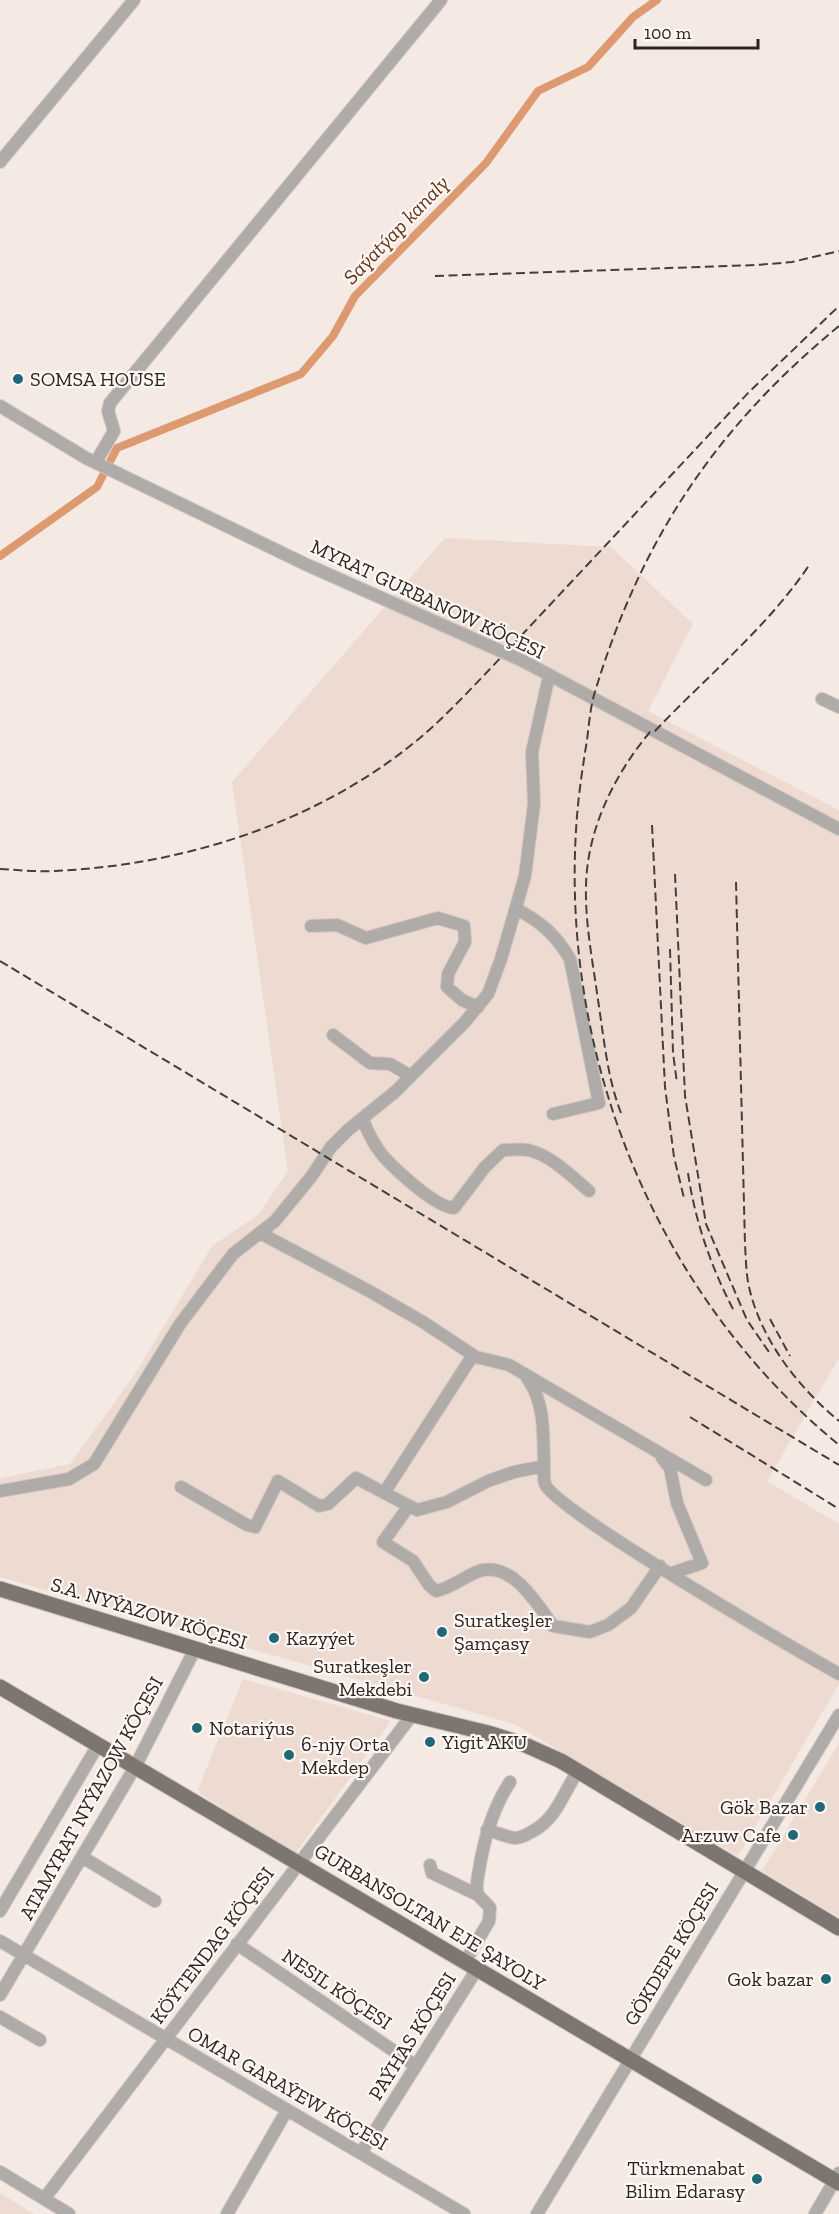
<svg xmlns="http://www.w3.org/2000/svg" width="839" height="2214" viewBox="0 0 839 2214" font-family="'Zilla Slab',serif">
<rect width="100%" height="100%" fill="#f4e9e3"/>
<path fill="#eddbd1" d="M445,538L611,547L693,624L648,711L839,810V1358L767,1481L839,1524V1684L738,1856L514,1724L0,1577V1478L70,1464L135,1374L212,1246L258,1215L288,1171L232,782Z
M243,1679L391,1721L297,1851L293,1854L201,1794L198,1789Z
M839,1743V1917L762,1871Z
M0,2193L34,2214H0Z"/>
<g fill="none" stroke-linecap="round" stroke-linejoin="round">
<path stroke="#dd996f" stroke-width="8" d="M0,556L97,487L117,448L301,374L333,336L355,296L486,163L538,91L588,67L633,17L657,0"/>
<defs>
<path id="minor" d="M0,162L134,0
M0,406L86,458L305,564L494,648
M96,462L114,431L108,411L110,403L441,0
M521,660L839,829
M822,699L839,707
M516,909C540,921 556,935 570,959L599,1103L553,1114
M311,926L337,925L366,938L438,918L464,926L465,942L448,974L447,987L462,1000L478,1007
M333,1035L370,1063L390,1064L411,1076
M363,1119C367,1131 375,1146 383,1156C396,1170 435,1207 454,1208L485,1167L503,1150C511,1150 520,1149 528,1150C551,1155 571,1176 589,1191
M260,1233L369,1291L423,1322L476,1357L509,1365L706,1480
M527,1378C545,1402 543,1432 544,1461C544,1468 543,1477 545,1484C554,1510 800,1652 839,1674
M662,1458L670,1468L677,1503L702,1563L672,1573
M181,1487L247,1525L255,1527L278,1481L319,1506L328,1504L356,1478L417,1510L447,1502L488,1481L514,1472L544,1466
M0,1491L69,1479L94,1464L180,1324L233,1254L275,1221L311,1177L331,1147L348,1130L396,1091L464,1023L488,994L501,959L525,876L534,804L532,752L549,676
M384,1493L473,1355
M408,1507L383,1542L413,1561L429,1585L436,1591C453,1588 470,1572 483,1570C514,1564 538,1605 553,1626L590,1632L608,1625L631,1608L660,1566
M487,1830C496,1832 506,1837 515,1838C522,1838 528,1834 533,1831C557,1818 563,1793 578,1771
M82,1857L155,1901
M430,1865L432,1873L478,1895
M0,1911L98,1745
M0,1941L464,2214
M237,1944L416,2066
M465,1962L489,1921L490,1908C487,1903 480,1899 478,1894C475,1887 478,1877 479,1870C484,1839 492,1809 510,1782
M0,1995L135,1767L195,1649
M0,2017L40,2040
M361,2153L477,1969
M0,2172L69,2214
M44,2199L412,1715
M227,2214L287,2110
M537,2214L839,1715
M815,2214L839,2173"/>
<path id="major" d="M0,1589L397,1711L488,1733L523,1744L561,1761L839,1928
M0,1687L839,2183"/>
</defs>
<use href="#minor" stroke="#cfc6c0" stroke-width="14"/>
<use href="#major" stroke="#cfc6c0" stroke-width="17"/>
<use href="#minor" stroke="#afaba8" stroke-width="12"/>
<use href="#major" stroke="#7d7570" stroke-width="15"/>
<path stroke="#443f3c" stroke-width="2" stroke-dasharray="9 4.5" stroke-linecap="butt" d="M435,276L757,265L792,262L839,251
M839,326C715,428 640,541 594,695C590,710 589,725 587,740C583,765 579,791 577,816C558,1053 655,1294 839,1445
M652,825L665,1087L674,1157L684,1198
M0,869C18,870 37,872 55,871C183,865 314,824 415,742C442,720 466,694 490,669L749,392L839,306
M675,874L685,1096L706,1224L747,1320L771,1355
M736,882L745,1245C746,1259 746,1274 749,1287C761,1340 798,1387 839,1421
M670,949L673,1053L677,1083
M0,961L839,1465
M621,1113C607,1077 604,1038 598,1000C593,963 585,924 586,886C587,830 614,775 650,732L655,731C707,676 767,628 810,564
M688,1173C695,1221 711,1267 734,1311
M770,1319L790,1356
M690,1417L839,1509"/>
<defs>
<path id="minor-bridge" d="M494,648L521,660"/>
</defs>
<use href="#minor-bridge" stroke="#cfc6c0" stroke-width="14" stroke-linecap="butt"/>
<use href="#minor-bridge" stroke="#afaba8" stroke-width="12"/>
</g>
<g fill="#1f6875" stroke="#fef7f4" stroke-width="2">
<circle cx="18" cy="379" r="6"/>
<circle cx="442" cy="1632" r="6"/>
<circle cx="274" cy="1638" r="6"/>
<circle cx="424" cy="1677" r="6"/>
<circle cx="197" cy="1728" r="6"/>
<circle cx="430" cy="1742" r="6"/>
<circle cx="289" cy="1755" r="6"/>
<circle cx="820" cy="1807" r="6"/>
<circle cx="793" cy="1835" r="6"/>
<circle cx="826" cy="1979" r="6"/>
<circle cx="757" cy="2179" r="6"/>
</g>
<g text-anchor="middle" stroke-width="4.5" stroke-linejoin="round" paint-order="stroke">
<g font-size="20" fill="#292522" stroke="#fef7f4" text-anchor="start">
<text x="30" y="386">SOMSA HOUSE</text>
<text x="454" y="1627">Suratkeşler<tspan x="454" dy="23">Şamçasy</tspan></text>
<text x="286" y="1645">Kazyýet</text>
<text x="412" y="1673" text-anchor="end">Suratkeşler<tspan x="412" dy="23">Mekdebi</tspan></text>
<text x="209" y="1735">Notariýus</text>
<text x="442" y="1749">Yigit AKU</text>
<text x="301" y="1751">6-njy Orta<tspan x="301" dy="23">Mekdep</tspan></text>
<text x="808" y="1814" text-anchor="end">Gök Bazar</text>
<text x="781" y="1842" text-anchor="end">Arzuw Cafe</text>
<text x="814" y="1986" text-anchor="end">Gok bazar</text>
<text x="745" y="2175" text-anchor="end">Türkmenabat<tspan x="745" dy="23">Bilim Edarasy</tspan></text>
</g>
<g font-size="20" fill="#292522" stroke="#fef7f4">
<text transform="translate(428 599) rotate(25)" y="7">MYRAT GURBANOW KÖÇESI</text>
<text transform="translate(149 1613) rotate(17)" y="7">S.A. NYÝAZOW KÖÇESI</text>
<text transform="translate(91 1798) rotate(-61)" y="7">ATAMYRAT NYÝAZOW KÖÇESI</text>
<text transform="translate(430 1917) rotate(31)" y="7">GURBANSOLTAN EJE ŞAYOLY</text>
<text transform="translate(212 1945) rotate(-53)" y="7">KÖÝTENDAG KÖÇESI</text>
<text transform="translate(671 1954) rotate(-59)" y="7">GÖKDEPE KÖÇESI</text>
<text transform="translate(337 1989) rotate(34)" y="7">NESIL KÖÇESI</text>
<text transform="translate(412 2036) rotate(-58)" y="7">PAÝHAS KÖÇESI</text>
<text transform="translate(288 2088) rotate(30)" y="7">OMAR GARAÝEW KÖÇESI</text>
</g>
<g font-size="21" font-style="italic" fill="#623416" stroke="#fef7f4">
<text transform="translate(396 230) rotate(-46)" y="7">Saýatýap kanaly</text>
</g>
</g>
<path d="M635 39v9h123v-9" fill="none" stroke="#292522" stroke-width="3"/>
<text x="644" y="39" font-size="18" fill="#292522" stroke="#fef7f4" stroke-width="4.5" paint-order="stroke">100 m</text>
</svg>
